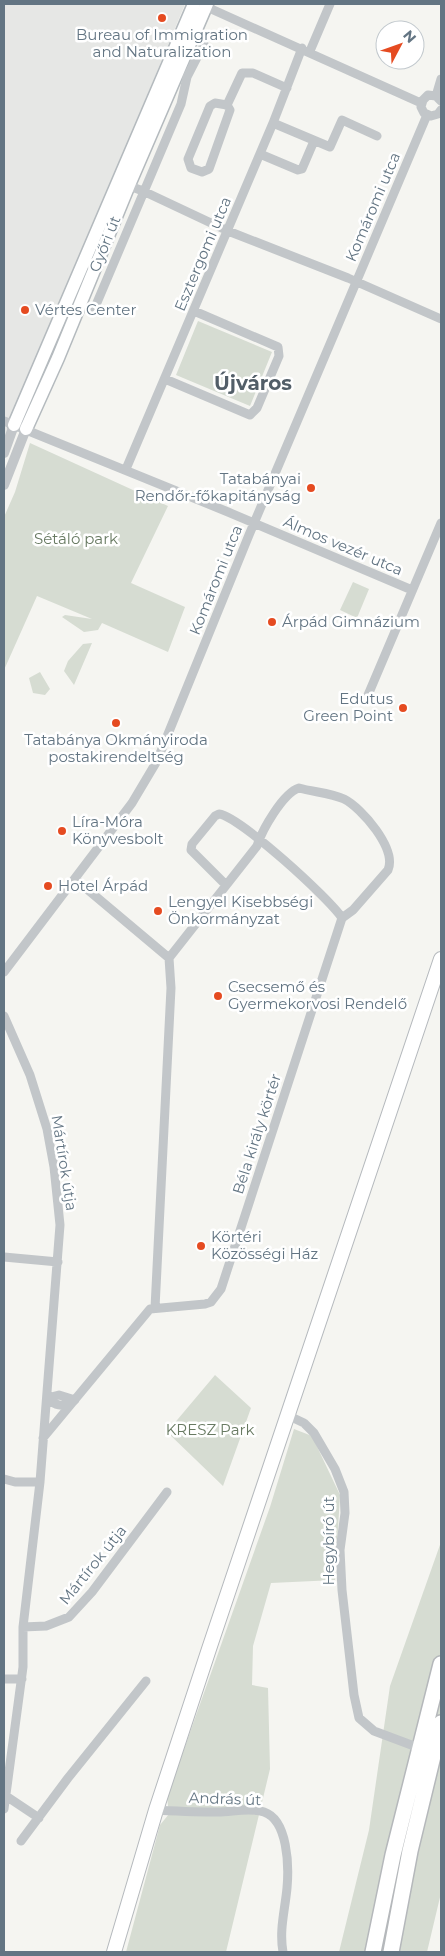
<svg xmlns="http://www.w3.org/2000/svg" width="445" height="1956" viewBox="0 0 445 1956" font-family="Montserrat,sans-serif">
<rect width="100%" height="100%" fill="#f5f5f1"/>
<path fill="#e6e7e5" d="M4,4H185L4,440Z"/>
<path fill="#d6dcd2" d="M198,321L272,352L250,406L176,375Z
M30,443L168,506L131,583L185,607L168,652L102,623L98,630L84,632L62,617L65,615L92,619L37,596L4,670V517L15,492Z
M353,582L369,589L357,618L340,610Z
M92,643L74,685L64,671L68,661L83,644Z
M40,672L50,689L45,695L33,693L29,678Z
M215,1375L251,1408L223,1486L167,1432Z
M294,1429L312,1436L340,1495L335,1580L271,1583L253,1646L252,1685L268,1688L270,1769L226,1952H126L160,1825L169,1814L167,1797L270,1507Z
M441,1542V1893L427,1952H339L369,1830L390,1686Z"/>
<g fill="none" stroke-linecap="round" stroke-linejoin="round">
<defs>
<path id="secondary" d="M14,425L194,4
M26,429L58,358L129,185L207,4"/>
<path id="primary" d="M114,1952L156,1810L209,1649L441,959"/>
<path id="motorway" d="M373,1952L393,1855L441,1664
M391,1952L410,1851L441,1723"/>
</defs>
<use href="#secondary" stroke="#b4babe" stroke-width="15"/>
<use href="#primary" stroke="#b5b9bd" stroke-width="16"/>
<use href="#motorway" stroke="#b5b8bb" stroke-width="18"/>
<path stroke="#c2c6c9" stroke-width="9" d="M200,4L421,103
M310,51L330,4
M436,96L441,79
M441,101L436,96L428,95L423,100L421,107L424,113L431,116L438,114L441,110
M227,105L215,103L210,106L188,159L191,168L202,172L209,169L230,110L227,105L242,73H253L287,88
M273,123L330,147L342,120L377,136
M260,154L298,170L302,169L314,141
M124,184L143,191L228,231L348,278L441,319
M93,312L181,104L187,77L204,44
M165,379L250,415L257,408L279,356L278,347L194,311
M4,421L228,512L412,590
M126,469L273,123L302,48
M368,695L441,523
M75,879L169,958
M226,885L191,850L192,844L215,816L219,814C239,816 330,899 342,918
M4,972L132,803L157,761L249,535L427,115
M4,1016L30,1075L47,1129L54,1167L60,1225L40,1482L23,1627V1667L4,1809
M4,1257L58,1262
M47,1398C55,1405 62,1408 73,1402
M47,1398L59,1395L75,1400
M287,1415L304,1423L314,1433L335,1469L344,1492L345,1513L340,1550L342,1590L354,1695L359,1718L374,1731L414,1746
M43,1438L150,1309L205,1304L211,1302L221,1289L342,918L353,910L388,870C397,849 362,808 344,799C331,793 313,792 299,788C283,793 262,830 257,846L169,958L171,988L155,1308
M4,1479L15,1482H40
M23,1627L46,1626L69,1617L92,1592L167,1492
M4,1679H22
M6,1796L39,1818
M156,1810C177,1811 197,1812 218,1812C232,1812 250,1807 264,1812C288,1820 289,1866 287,1888C285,1910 279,1930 283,1952
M21,1841L68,1778L146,1681"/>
<path stroke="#c2c6c9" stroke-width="10" d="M4,453L14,425
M4,485L26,429"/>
<use href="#secondary" stroke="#fff" stroke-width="12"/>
<use href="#primary" stroke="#fff" stroke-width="14"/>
<use href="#motorway" stroke="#fff" stroke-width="15"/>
</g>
<g fill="#e54b21" stroke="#fff" stroke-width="2">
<circle cx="162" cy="18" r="5"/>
<circle cx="25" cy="310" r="5"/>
<circle cx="311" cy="488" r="5"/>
<circle cx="272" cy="622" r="5"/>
<circle cx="403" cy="708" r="5"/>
<circle cx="116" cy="723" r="5"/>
<circle cx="62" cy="831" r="5"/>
<circle cx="48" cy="886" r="5"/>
<circle cx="158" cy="911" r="5"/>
<circle cx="218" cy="996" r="5"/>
<circle cx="201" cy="1246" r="5"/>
</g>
<g text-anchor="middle" stroke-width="5" stroke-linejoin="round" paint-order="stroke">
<g font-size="15" fill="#637583" stroke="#fff" text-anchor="start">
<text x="162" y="40" text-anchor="middle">Bureau of Immigration<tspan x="162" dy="17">and Naturalization</tspan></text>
<text x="35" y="315">Vértes Center</text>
<text x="301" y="484" text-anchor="end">Tatabányai<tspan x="301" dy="17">Rendőr-főkapitányság</tspan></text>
<text x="282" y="627">Árpád Gimnázium</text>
<text x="393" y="704" text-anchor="end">Edutus<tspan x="393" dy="17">Green Point</tspan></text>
<text x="116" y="745" text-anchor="middle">Tatabánya Okmányiroda<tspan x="116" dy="17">postakirendeltség</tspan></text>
<text x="72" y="827">Líra-Móra<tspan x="72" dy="17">Könyvesbolt</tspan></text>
<text x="58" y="891">Hotel Árpád</text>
<text x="168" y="907">Lengyel Kisebbségi<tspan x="168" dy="17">Önkormányzat</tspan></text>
<text x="228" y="992">Csecsemő és<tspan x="228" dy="17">Gyermekorvosi Rendelő</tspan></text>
<text x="211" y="1242">Körtéri<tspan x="211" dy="17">Közösségi Ház</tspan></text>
</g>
<g font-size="15" fill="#637583" stroke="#fff">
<text transform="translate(373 207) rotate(-67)" y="5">Komáromi utca</text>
<text transform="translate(105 244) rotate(-68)" y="5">Győri út</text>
<text transform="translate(203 254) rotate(-67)" y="5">Esztergomi utca</text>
<text transform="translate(343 546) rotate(23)" y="5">Álmos vezér utca</text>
<text transform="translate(216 580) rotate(-68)" y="5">Komáromi utca</text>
<text transform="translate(257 1134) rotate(-72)" y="5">Béla király körtér</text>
<text transform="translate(64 1163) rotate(81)" y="5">Mártírok útja</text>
<text transform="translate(329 1541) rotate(-90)" y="5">Hegybíró út</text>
<text transform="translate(93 1565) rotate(-51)" y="5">Mártírok útja</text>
<text transform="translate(225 1799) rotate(2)" y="5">András út</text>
</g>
<g font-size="15" fill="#687a62" stroke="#fff">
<text x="76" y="544">Sétáló park</text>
<text x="210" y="1435">KRESZ Park</text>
</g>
<g font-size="20" font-weight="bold" fill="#525e68" stroke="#fff">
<text x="253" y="390">Újváros</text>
</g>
</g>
<rect width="445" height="1956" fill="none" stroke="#637583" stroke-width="10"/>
<g transform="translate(400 45) rotate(49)"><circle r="24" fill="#ffffff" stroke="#c1c8cd"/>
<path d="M0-4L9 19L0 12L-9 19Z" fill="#e54b21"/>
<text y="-8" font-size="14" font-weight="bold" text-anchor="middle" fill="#637583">N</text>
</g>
</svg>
